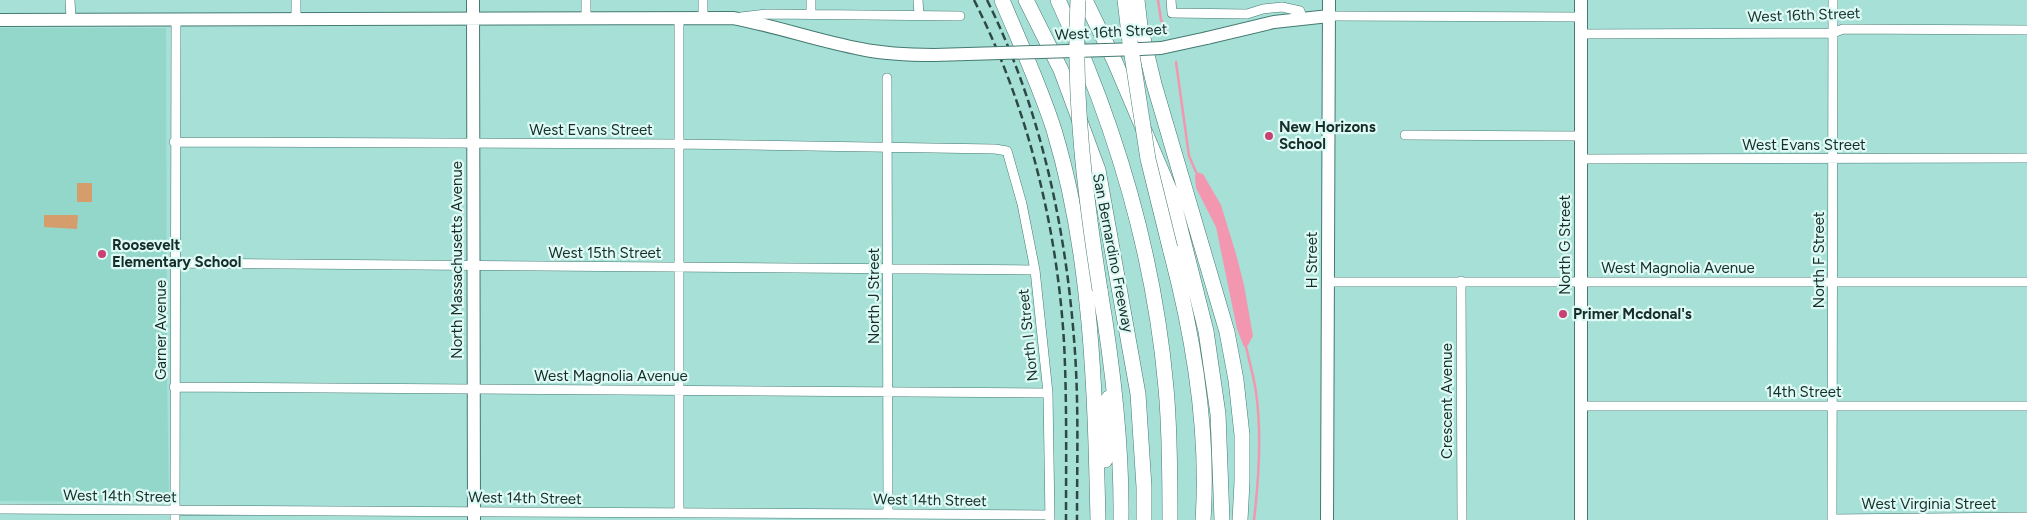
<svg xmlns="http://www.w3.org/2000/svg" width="2027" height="520" viewBox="0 0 2027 520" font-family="Figtree,sans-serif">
<rect width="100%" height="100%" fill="#a7e0d6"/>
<path fill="#93d7cb" d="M0,28H166L167,374L169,502L0,501Z"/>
<path fill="#d59d6b" d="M77,183H92V202H77Z
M44,215H78L77,229L44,227Z"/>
<path fill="#f397b0" d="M1196,172L1203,174L1221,205L1236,254L1244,285L1253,336L1248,345L1244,347L1237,329L1216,227L1196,188L1195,176Z"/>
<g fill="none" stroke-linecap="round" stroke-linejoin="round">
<path stroke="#f397b0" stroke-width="2.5" d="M1158,0L1161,20L1167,30
M1176,62L1189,156L1196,172
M1246,346C1249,361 1254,377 1256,392C1262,434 1259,478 1254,520"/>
<defs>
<path id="street" d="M70,0L71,19
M296,0V20
M586,0V19
M703,0V19
M811,0V14
M918,0L919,15
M1171,0L1172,13L1247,14L1263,9L1282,7L1300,11L1302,18
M1329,16L1581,17
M741,17L767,14L960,16
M679,19V512
M1581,34L1833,33L1843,29L2027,30
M887,78L888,513
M1405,135L1581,136
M174,142L678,144L995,149L1007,151L1022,204L1035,270L1048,393L1050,520
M1581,159L2027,158
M174,263L1035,270
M1461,281L1462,520
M1328,282H2027
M174,387L1048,393
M1581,406H2027
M0,509L1050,515
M1832,519L2027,517
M175,520L176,20
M1832,520L1833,0"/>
<path id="secondary" d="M473,0L474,520
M0,20L733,18C776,26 818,41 861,49C885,54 909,55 934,55
M1207,38L1274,22L1329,16
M1327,520L1329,0
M1581,520V0"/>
<path id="highway" d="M1002,0C1020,43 1040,86 1054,130C1092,256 1095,390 1098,520
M1026,0L1061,70L1098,170L1138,394L1144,487V520
M1058,0C1115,123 1154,252 1166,388C1170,431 1170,476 1170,520
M1085,0L1115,62L1172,196L1206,331L1218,414L1222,520
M1125,0L1130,42
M1137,0L1140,26L1154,84L1227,332L1236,380L1242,435V482L1240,520
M1170,248C1193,334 1209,431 1203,520
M1100,290C1113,367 1122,442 1121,520
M1105,460L1109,398"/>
</defs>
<use href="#street" stroke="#447a72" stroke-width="10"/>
<use href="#secondary" stroke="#447a72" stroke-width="14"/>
<use href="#highway" stroke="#447a72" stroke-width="16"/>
<use href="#street" stroke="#fff" stroke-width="9"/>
<use href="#secondary" stroke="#fff" stroke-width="12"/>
<use href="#highway" stroke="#fff" stroke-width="15"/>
<path stroke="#2d4944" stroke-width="2.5" stroke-dasharray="8 4" stroke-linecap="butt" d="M974,0C1027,105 1057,225 1064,342C1067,401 1066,461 1066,520
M987,0C1039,105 1065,222 1074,339C1079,399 1077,460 1077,520"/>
<defs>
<path id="secondary-bridge" d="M934,55L1141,49L1161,48L1207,38"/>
<path id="highway-bridge" d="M1078,0C1073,98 1085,194 1100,290
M1130,42L1148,159L1170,248"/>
</defs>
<use href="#secondary-bridge" stroke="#447a72" stroke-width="14" stroke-linecap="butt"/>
<use href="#highway-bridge" stroke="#447a72" stroke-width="16" stroke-linecap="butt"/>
<use href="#secondary-bridge" stroke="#fff" stroke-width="12"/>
<use href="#highway-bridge" stroke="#fff" stroke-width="15"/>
</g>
<g fill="#cb3f72" stroke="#defaf5" stroke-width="2">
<circle cx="1269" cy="136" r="5"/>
<circle cx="102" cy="254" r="5"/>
<circle cx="1563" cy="314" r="5"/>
</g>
<g text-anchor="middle" stroke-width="4.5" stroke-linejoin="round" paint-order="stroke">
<g font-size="15" fill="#162d29" stroke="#defaf5">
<text transform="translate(1804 15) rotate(-2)" y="5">West 16th Street</text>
<text transform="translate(1111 32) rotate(-3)" y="5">West 16th Street</text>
<text x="591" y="135">West Evans Street</text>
<text x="1804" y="150">West Evans Street</text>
<text transform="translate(1565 245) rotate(-90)" y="5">North G Street</text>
<text x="605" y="258">West 15th Street</text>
<text transform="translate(1113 253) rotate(79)" y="5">San Bernardino Freeway</text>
<text transform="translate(457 260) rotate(-90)" y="5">North Massachusetts Avenue</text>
<text transform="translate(1312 260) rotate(-90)" y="5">H Street</text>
<text transform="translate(1819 260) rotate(-90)" y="5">North F Street</text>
<text x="1678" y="273">West Magnolia Avenue</text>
<text transform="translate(874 296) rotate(-90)" y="5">North J Street</text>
<text transform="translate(161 330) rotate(-90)" y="5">Garner Avenue</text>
<text transform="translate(1028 335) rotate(-96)" y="5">North I Street</text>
<text x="611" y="381">West Magnolia Avenue</text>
<text x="1804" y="397">14th Street</text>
<text transform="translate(1447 401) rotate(-90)" y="5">Crescent Avenue</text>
<text transform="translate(120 496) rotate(1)" y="5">West 14th Street</text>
<text transform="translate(525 498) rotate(1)" y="5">West 14th Street</text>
<text transform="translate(930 500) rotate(1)" y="5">West 14th Street</text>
<text x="1929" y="509">West Virginia Street</text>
</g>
<g font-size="15" font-weight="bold" fill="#162d29" stroke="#defaf5" text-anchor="start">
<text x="1279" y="132">New Horizons<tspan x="1279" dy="17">School</tspan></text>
<text x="112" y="250">Roosevelt<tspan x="112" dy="17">Elementary School</tspan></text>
<text x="1573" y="319">Primer Mcdonal's</text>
</g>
</g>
</svg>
